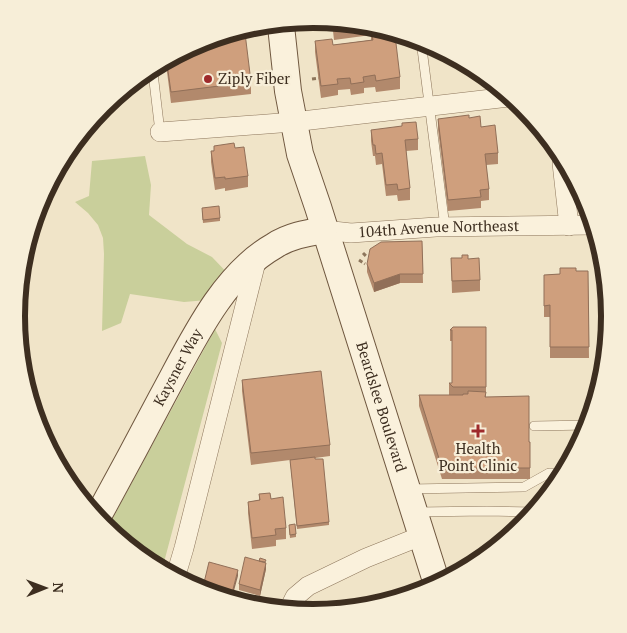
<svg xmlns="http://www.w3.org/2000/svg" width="627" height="633" viewBox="0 0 627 633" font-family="'PT Serif',serif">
<rect width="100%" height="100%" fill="#f0e4c8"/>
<path fill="#c9cf9b" d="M145,156L151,185L149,215L187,244L212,257L234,280L219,299L184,302L130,294L121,323L102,331L104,254L103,238L98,225L88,213L75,202L89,196L92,161Z
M215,329L222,343L163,566L107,529Z"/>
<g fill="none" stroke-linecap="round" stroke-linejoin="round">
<defs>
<path id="service" d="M421,41L445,227
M153,73L160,132
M534,426L589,425
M409,489L524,487L549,473H560
M417,512L487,511L534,512"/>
<g id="minor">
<path d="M160,132L293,122L509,97"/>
<path d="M562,163L569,226"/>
<path id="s1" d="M324,230L351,233L436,227L593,225"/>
<path d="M176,575L184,548L257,258"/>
<path d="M289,609L295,597L308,586L366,558L421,536"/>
</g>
<g id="secondary">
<path id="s2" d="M281,26L288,91L300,154L318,207L437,584"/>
<path id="s3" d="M97,518C119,478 141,437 162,397C190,346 221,276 274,246C289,236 307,233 324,230"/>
</g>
</defs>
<use href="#service" stroke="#8d765c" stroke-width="10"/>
<use href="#minor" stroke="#8d765c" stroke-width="20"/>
<use href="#secondary" stroke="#6f573f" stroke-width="28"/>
<path stroke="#8d765c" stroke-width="3" stroke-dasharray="4 2.5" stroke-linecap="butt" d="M306,24L327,22
M312,79L319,78
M33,231H37
M363,253L367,257
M359,260L365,264"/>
<use href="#service" stroke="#faf1dc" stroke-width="9"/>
<use href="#minor" stroke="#faf1dc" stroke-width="19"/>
<use href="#secondary" stroke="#faf1dc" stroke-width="26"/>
</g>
<path fill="#b2896c" d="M327,22L371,31V35L334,40L333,31H328Z
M371,31L400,77V89L376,92L375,87L364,88V93L351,95L350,89L338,90V95L321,98L315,52V41L333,45L371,40Z
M200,42L251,82V94L171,103L166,64Z
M469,118L481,127L498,153V164L486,165L489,189V200L481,201V208L448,211L438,130V119Z
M371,130L418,139V150L406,151L410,188V200L398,201L397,195L386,196L382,164L376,165L375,156H373L371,141Z
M235,148L248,176V187L225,191V188L215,190L211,162V151Z
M202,211L220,218V221L203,223Z
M422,241L423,283H400L374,292L367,272V264Z
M451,258L468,259L480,280V291L452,293Z
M576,271H588L589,358H550V317H544V275L560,274Z
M608,301L611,316H608Z
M486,327V397L529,442H530V479H442L419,406V395H450H449V383H452V341H450V330Z
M242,380L330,445V456L315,458L329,522V525L297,529L290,460L251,465L242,391Z
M259,494L271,499L286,528V539L276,540V546L252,549L248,513V502L259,500Z
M289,528L296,534V537L290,538Z
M266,562V569L260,596L239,590V584Z"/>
<path fill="#916f58" d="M400,274V283L374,292V283Z
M266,563V569L260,596V590Z
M238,570V576L232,598L231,597Z"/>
<path fill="#cf9f7d" stroke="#916f58" d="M333,23L349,26L334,28Z
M371,31L395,35L400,77L376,81L375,75L363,77L364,82L351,84L350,78L337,79L338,84L321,86L315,41L332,39L333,45L373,40Z
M245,33L251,82L171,92L167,64L200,42Z
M469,115V118L480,116L481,127L495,125L498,153L485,154L489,189L480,190L481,197L448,200L438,119Z
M416,122L418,139L405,140L410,188L398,190L397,184L386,185L382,153L376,154L375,145H373L371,130L402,126V123Z
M234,143L235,148L244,147L248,176L225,179V177L215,178L211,151H214V146Z
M219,206L220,218L203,220L202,208Z
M422,241L423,274H400L374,283L367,264L370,249L381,242Z
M462,255H468V259L479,258L480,280L452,281L451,258H462Z
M560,268H576V271H588L589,347H550V305L544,306V275L560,274Z
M453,327H486V387H453L449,383H452V330H450Z
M321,371L330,445L251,453L242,380Z
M468,391L486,392L485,397L529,396V442H530V468H442L419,395H463V394H468Z
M315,457V459H323L329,522L297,526L290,460Z
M270,493L271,499L283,497L286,528L275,529L276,535L252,538L248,502L260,500L259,494Z
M295,524L296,534L290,535L289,525Z
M518,524H526L523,527L518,530Z
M245,557L266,563L260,590L239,584Z
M260,558L266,560L265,562L259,561Z
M209,562L238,570L231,597L202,591Z
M357,605L337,609V606Z"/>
<g fill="#9e2a2b" stroke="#f7eed8" stroke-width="2">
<circle cx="208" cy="79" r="5"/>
<path d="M475.5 423.5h5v5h5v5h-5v5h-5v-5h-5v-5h5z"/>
</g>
<g text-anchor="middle" stroke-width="4.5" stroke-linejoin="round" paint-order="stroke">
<g font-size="15" fill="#3d2e20" stroke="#f7eed8" text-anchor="start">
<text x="218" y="84">Ziply Fiber</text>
<text x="478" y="454" text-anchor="middle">Health<tspan x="478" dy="17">Point Clinic</tspan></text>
</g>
<g font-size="15" fill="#3d2e20" stroke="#f7eed8">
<text dy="5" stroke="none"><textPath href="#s1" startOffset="115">104th Avenue Northeast</textPath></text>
<text dy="5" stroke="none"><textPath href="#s3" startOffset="171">Kaysner Way</textPath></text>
<text dy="5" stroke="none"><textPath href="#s2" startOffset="395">Beardslee Boulevard</textPath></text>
</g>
</g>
<path d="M0 0H627V633H0ZM25 316a288 288 0 1 1 576 0a288 288 0 1 1-576 0Z" fill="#f7eed8" fill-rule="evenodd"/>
<path fill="none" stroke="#3d2e20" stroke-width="6" d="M25 316a288 288 0 1 1 576 0a288 288 0 1 1-576 0Z"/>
<g transform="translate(45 588) rotate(89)" stroke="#f7eed8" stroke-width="4" paint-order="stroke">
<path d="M0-4L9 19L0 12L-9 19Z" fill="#3d2e20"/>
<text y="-8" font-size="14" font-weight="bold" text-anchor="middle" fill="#3d2e20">N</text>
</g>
</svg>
